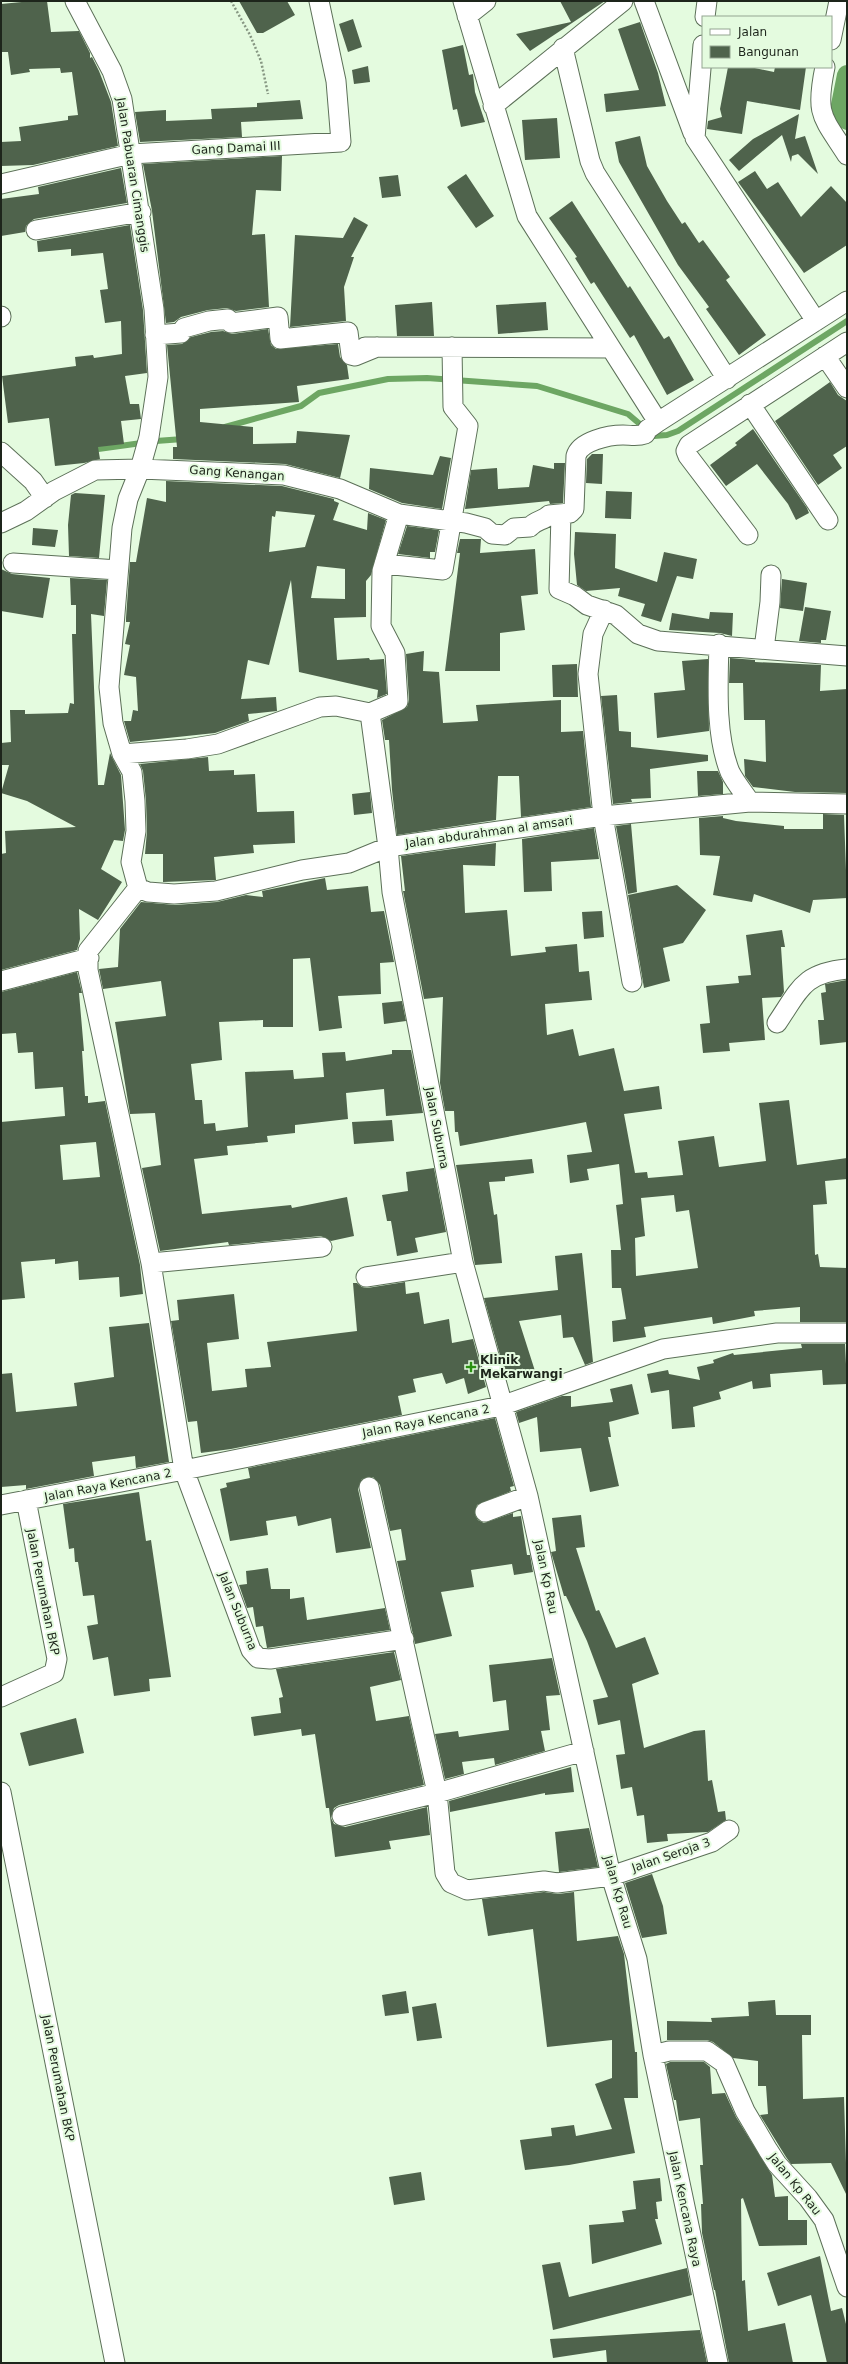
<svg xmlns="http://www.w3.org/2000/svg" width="848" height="2364" viewBox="0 0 848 2364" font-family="'DejaVu Sans',sans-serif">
<rect width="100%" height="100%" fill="#e4fbdf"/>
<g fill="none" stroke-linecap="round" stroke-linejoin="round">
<path stroke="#6da663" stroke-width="6" d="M225,427L301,406L319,393L388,379L427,378L537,386L628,414L654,436L667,435L678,431L847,321
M91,450L156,441L183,439"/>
<path stroke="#6da663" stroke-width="20" d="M847,75L840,110L847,120"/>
</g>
<path fill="#4f634c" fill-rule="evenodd" d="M32,1H47L51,32L79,31L90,53V58L92,57L99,71L111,102L118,146L33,165L1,166V142L21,141L19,127L68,120V116L78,115L72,72L61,73L60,68L29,69L30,72L11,75L8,52H1V4Z
M239,1H287L295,15L263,33H257Z
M560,1H605L530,51L516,34L571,22Z
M353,19L362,47L348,52L339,24Z
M640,22L658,73L666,106L606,112L604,94L639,90L618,29Z
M463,45L469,75L473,74L475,92L485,122L461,127L457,109L453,110L442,50Z
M368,66L370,82L354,84L352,70Z
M728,67H750L774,72L775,67H806L800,110L747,101L742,134L707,129L708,121L722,117L720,109Z
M300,100L303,119L241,122L242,137L140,142L135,112L166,110V121L212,119L211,109L257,107V103Z
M799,114L795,139L805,136L818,174L798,154L792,156L791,162L782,135L739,171L729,160L753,139Z
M557,118L560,158L525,160L522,120Z
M640,136L647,166L667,201L682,224L685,222L699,243L703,240L730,277L726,280L766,335L739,355L706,309L709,307L678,265L619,162L615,142Z
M282,156L281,191L256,190L252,235L265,234L269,307L236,311L227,308L208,310L181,317L174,322L166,323L152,211L143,164Z
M121,168L127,203L34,219L26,226L25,232L1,236V199L39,194L38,187Z
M755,171L767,189L778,182L801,217L831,186L847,203V245L804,273L738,182Z
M466,174L494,216L476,228L447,187Z
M398,175L401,196L382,198L379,177Z
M572,201L628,288L630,286L664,339L669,336L694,380L667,395L634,335L630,338L594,282L591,284L575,258L577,257L549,218Z
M354,217L368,225L351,257H354L344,287L346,321L290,327L295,235L343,238Z
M130,225L143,310L147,373L125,376L130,404H139L141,419L121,421L124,444L98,447L100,459L84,463L55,466L49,418L8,423L2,376L76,366L75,357L93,355L94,358L122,354L121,321L105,323L100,290L108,289L103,253L71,256V249L38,252L37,241Z
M432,302L434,336H397L395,305Z
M546,302L548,330L498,334L496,305Z
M268,329L271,345L276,349L338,344L340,357L347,365L349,379L297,386L299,402L200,409V422L253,427V444L296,443L297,431L350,435L340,478L285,464L173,459V447H177L167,345L182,344L191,337L211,332L223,331L232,334Z
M830,382L838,395L847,401V446L833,455L842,468L818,485L775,421Z
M753,429L807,508L809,513L796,520L788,504L757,464L726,486L710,465L737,445L735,443Z
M592,454H603L602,484L586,483L587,459Z
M440,456L451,458L442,509L402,503L369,489L370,468L433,475Z
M554,463H565L563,503L550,504L549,501L465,509L471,470L497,468L498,489L529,487L533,465L554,469Z
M166,481L282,486L334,499V501L339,503L333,520L367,530L368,513L386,520L371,575L366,581V617L334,618L337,660L369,658L370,660L384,659L387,694L377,698L378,690L299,672L291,580L269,665L248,660L241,699L276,697L277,711L248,714L249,721L215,733L130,742L124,721H131L133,710L138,711L136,677L124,675L130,645L125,644L130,622H126V618L130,562H136L147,498L166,502ZM276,511L315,515L305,547L269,552L272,516L275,517ZM317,566L345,569V599L311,598Z
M606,491L632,492L631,519L605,518Z
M75,493L105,495L99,558L69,556L68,525L71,495Z
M407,526L439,530L435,552H430V558L398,554Z
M33,528L58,530L55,547L32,545Z
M575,532L616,534L615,568L657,582L664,552L697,559L693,579L677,576L661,622L641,616L645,604L618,596L620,588L586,591L577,585L574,554Z
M460,539H481L480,553L535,549L538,594L521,596L525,630L500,633V671H445L460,553H457Z
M1,569L12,574L50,578L43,618L1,611Z
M70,578L107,580L104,616L91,614L98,785H104L110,753L121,775L125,830L123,841L114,840L101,869L122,882L98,920L79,909L80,939L77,950L1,970V854L6,853L5,831L76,827L27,801L1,793L9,765H1V743L11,742L10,710H25V714L68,713L70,703L74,704L72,634H76V605H71Z
M782,579L807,583L803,611L780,608Z
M805,607L831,611L826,640H821V643L799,641Z
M710,612L733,613L732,636L720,633L669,630L672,613L709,619Z
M424,651L423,671L439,672L443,723L478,721L476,705L561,700V732L583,731L591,807L521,817L519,776H498L496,820L397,835L392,790L389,740H385L382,720L407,707L409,700L406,654Z
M730,658L755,660V662L821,665L820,691L847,689V793L795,792L753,787L745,776L744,759L766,762L765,720H744L743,683H729Z
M708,659L709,731L657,738L654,693L685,690L682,661Z
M577,664L578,697H553L552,665Z
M617,695L619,731L631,732V747L708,755V761L650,769L651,798L631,799L632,802L613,804L601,696Z
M208,757L209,771L234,770V775L255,774L257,812L294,811L295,843L253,845L254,853L214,857L216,880L163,882V854H145L147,831L146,801L143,771L140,764Z
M697,771H718L723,782V794L698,796Z
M370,792L372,813L354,815L352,794Z
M823,814L844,815L847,898L813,900L810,913L754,894L752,902L713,895L720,856L700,855L699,818L723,816V818L736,821L784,826V829H823Z
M631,824L637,892L628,894L616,826Z
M594,828L599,859L551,862L552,891L524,892L522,839Z
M496,843L495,866L463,865L465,913L507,910L511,956L546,952L545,947L577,944L579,972L589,971L592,1000L545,1004L547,1035L573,1029L579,1056L614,1048L624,1091L659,1086L662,1109L624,1114L635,1173L647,1172L648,1178L683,1175L678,1141L714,1136L719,1167L766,1161L759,1103L789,1100L797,1165L847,1158V1179L825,1181L827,1204L813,1205L815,1255L818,1254L820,1267L847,1268V1322H800V1307L754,1311L755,1316L713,1324L712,1317L644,1327L646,1337L613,1342L612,1321L626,1319L621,1288H612L611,1250H621L616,1205L623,1204L619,1164L587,1169L589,1180L570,1183L567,1155L592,1152L586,1122L460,1146L458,1132H455L454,1111H445L440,1083L443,997L424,999L403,891H405L401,856ZM674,1195L676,1212L689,1210L698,1268L636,1276L635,1238L645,1236L641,1198Z
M325,878L327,890L368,886L371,912L384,911L394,962L380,963L381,994L338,996L342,1028L319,1031L310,958L293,959V1027H263V1020L219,1022L222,1060L191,1064L195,1100H202L204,1124L215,1123L216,1131L248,1127L245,1072L293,1070L294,1079L324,1077L322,1053L345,1052L346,1061L392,1054V1050H411L423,1113L386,1116L384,1089L346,1093L348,1119L295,1125V1133L267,1136L268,1142L227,1146L228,1155L194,1159L202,1214L291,1205L292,1208L347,1197L354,1236L331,1241L321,1236L229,1245L228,1242L160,1251L142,1168L161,1165L155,1113L130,1114L115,1022L166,1016L161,981L103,989L99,969L118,967L120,929L141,902L175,905L217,902L246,895L263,897L262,891Z
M677,885L706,910L683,943L663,948L670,981L644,988L628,895Z
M602,911L604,937L584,939L582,912Z
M782,930L785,947H781L784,992L781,997L762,998L765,1040L729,1043L730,1051L703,1053L700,1024L710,1023L706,986L739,983L738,976L751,975L746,935Z
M77,972L82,993H79L84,1051H82L85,1096H88V1103L105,1101L140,1265L143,1294L120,1297L119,1277L79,1280L78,1261L55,1264V1259L21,1262L25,1298L1,1300V1122L65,1116L63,1087L35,1089L33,1052L18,1053L16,1033L1,1034V992ZM96,1142L100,1177L63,1180L60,1145Z
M847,980V1042L820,1045L818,1020H824L821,993L826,992L825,984Z
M402,1001L406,1021L384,1024L382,1003Z
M392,1120L394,1141L354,1144L352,1122Z
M532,1159L534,1173L505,1177V1181L489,1182L494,1215L497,1214L502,1263L475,1265L456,1165Z
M434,1168L446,1232L415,1238L418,1252L397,1256L391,1221H387L382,1195L408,1191L406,1172Z
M582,1253L593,1362L585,1365L573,1337L563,1338L561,1315L519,1321L535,1371L507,1380L484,1298L558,1290L555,1256Z
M405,1282L406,1294L419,1292L424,1324L449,1319L452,1343L473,1339L486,1387L468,1394L464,1378L446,1384L442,1373L413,1379L416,1392L398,1396L402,1415L231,1449L201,1453L197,1421L188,1422L171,1321L179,1320L177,1300L234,1294L239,1339L207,1343L212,1391L247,1387L245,1369L271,1367L267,1342L357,1331L353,1283H357L362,1287L367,1288Z
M149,1323L169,1462L136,1468L135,1456L92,1462L94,1476L26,1489V1485L1,1487V1374L12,1373L16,1412L77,1406L74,1383L114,1377L109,1327Z
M801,1344H845L847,1384L823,1385L822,1370L770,1374L771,1387L753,1389L752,1381L719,1392L721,1399L693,1407L695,1427L672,1429L669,1390L651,1393L647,1374L668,1370L669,1374L700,1380L697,1367L714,1363L713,1360L733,1353L734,1355L802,1348Z
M632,1384L639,1414L609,1422L611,1437H608L619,1486L590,1492L581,1448L540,1452L537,1417L519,1423L516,1412L562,1396H571V1407L613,1402L610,1389Z
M495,1418L514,1486L510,1487L511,1491L477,1505L475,1515L478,1520L484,1523L513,1513V1517L521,1516L527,1555H530L533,1572L514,1575L512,1564L471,1570L474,1587L441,1592L452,1636L415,1644L397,1561L406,1560L401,1529L390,1531L380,1485L373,1477L362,1479L358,1489L371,1548L336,1553L331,1518L298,1526L296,1516L266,1521L268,1535L230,1541L220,1489L227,1487L226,1483L250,1478L248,1468Z
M139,1492L146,1541L151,1540L171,1677L149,1679L150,1691L114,1696L108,1657L93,1660L87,1626L98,1624L94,1595L83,1596L78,1562H75L74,1548L69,1549L63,1504Z
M581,1515L585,1547L576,1548L596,1611L599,1610L616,1648L645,1637L659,1674L632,1684L644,1748L694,1731L705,1730L708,1781L712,1780L718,1812L725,1811L726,1820L708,1832L667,1834L668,1841L647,1843L644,1815L637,1816L632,1787L621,1789L616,1755L625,1754L620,1720L598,1725L593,1700L608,1697L587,1641L566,1596H564L551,1552L556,1551L552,1518Z
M268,1568L271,1589H290V1599L304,1597L307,1620L385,1608L390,1630L267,1648L263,1626L256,1627L253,1607L247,1608L239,1585L247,1584L246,1571Z
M394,1652L401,1680L370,1687L376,1721L409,1716L424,1785L339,1805L334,1808L331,1818L334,1824L345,1827L427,1807L430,1835L389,1841L391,1849L335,1857L329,1808H326L315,1734L302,1736L301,1729L254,1736L251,1717L281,1713L279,1698L283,1697L276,1669Z
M552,1658L560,1695L546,1696L550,1730L541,1731L545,1751L495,1765L494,1758L462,1762L464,1774L445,1779L435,1734L458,1731L459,1737L509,1730L506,1700L493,1702L489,1665Z
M76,1718L84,1753L29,1766L20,1733Z
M571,1767L574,1792L545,1795V1793L450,1812L449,1801Z
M589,1828L598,1867L559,1872L555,1832Z
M652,1874L663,1906L667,1934L642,1938L625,1883Z
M544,1892L558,1894L574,1892L577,1941L618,1936L624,1954L635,2052H637L638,2098H624L635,2153L569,2165L525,2170L520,2140L552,2136L551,2128L574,2125L576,2136L612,2129L595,2084L612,2078V2040L547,2047L533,1929L488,1936L482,1899Z
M406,1991L409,2013L385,2016L382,1995Z
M775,2000L776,2015H811V2035H802L803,2099L844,2097L847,2196L831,2163L791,2164L786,2157L760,2115L768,2114L766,2086H758V2061L733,2058L713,2042L707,2040H667V2021L712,2022L711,2018L749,2016L748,2002Z
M436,2003L442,2038L417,2041L412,2007Z
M670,2062H704L710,2067L712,2094L725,2093L736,2117L772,2175L775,2197L788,2196V2220H807V2245L759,2246L743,2198L741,2199L742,2281L745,2280L748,2331L785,2323L793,2363H729L715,2290H714L702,2233L701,2204H703L700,2165H703L700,2118L679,2121L676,2100H674L666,2064Z
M421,2172L425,2200L394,2205L389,2177Z
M660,2178L662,2201L656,2202L658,2219H655L662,2244L592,2264L589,2225L624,2222L622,2211L636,2209L633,2181Z
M820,2256L831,2311L842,2308L847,2328V2363H827L811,2295L778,2306L767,2273Z
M560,2262L569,2297L687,2268L692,2295L553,2330L542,2265Z
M700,2330L707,2363H607L606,2350L553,2358L550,2339Z"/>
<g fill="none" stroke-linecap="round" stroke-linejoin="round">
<defs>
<path id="minor" d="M75,1L112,71L122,99L154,309L158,377L149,437L140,469L128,499L122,528L109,687L113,723L122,754L132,772L135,801L136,831L131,862L138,888L88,951V970L151,1263L184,1470L251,1650L258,1658L270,1659L404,1639
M463,1L527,216L658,422
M644,1L693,133
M467,16L486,1
M705,17L707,1
M831,40L839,1
M703,45L695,138L816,321
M563,48L590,161L595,173L727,379
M825,67C815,115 822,116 847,155
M493,106L623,1
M1,184L131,154L341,142L336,81L319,1
M36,230L141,212
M1,316V317
M155,335L181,333L184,328L209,321L228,319L231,323L278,317L280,339L348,332L351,355L355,356L377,347
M365,347L611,348
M825,356L847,388
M750,404L828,520
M1,452L33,481L45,498
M561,514L559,589L575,596L587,605L616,615L638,634L658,641L847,656
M1,523L26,511L54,491L95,470L140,469L284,475L340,489L399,514L466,523L485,528L492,534L505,535L514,528L530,527C536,520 543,521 549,515L570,513L574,509L576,456C580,441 609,435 623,435C631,435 637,437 645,434L648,429L658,422L847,301
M748,535L688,456L686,451L689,445L847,342
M13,563L118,570
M384,564L443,570L468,426L453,407L452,347
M604,610L593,634L588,674L603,816L632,982
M719,644C718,684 715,735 730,772C735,782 744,793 750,802
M764,649L770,602L771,575
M370,713L388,847L392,892L463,1262L528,1496L611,1876L637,1959L653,2055L718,2363
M370,713L398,701L395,653L381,626L382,571L399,514
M122,754L187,749L218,744L320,707L336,706L370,713
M138,888L148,892L174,894L216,891L302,870L349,863L388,847L603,816L750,802L847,804
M1,981L89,958
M777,1023C800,989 803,973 847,969
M151,1263L322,1247
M366,1277L463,1262
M369,1487L437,1793L445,1873L451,1883L467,1890L544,1881L557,1883L611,1876L712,1842L729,1830
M1,1505L184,1470L501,1406L663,1349L777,1333H847
M485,1512L528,1496
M1,1697L54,1673L57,1659L26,1500
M1,1792L115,2363
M342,1816L437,1793L584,1751
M653,2055L669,2051H707L724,2063L745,2111L768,2150L777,2164L808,2198L824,2220L847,2287"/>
</defs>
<use href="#minor" stroke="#5c7058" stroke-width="21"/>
<path stroke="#879783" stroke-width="2.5" stroke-dasharray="2 2" stroke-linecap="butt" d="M231,1L250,35L261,61L268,94"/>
<use href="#minor" stroke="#fff" stroke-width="19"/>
</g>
<path fill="#2a9011" stroke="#e4fbdf" stroke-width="1.5" d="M469 1361h4v4h4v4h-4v4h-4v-4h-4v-4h4z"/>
<g text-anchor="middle" stroke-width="4" stroke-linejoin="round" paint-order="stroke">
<g font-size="12" fill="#1d251b" stroke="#e4fbdf">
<text transform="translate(236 148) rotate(-3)" y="4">Gang Damai III</text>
<text transform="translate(133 175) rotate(81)" y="4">Jalan Pabuaran Cimanggis</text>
<text transform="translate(237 473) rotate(4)" y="4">Gang Kenangan</text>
<text transform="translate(489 832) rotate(-8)" y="4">Jalan abdurahman al amsari</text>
<text transform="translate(437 1128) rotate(79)" y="4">Jalan Suburna</text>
<text transform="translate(426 1421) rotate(-11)" y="4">Jalan Raya Kencana 2</text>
<text transform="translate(108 1485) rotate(-11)" y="4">Jalan Raya Kencana 2</text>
<text transform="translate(546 1577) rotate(78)" y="4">Jalan Kp Rau</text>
<text transform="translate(43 1592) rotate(79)" y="4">Jalan Perumahan BKP</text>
<text transform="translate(238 1611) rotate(68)" y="4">Jalan Suburna</text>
<text transform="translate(671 1855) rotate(-19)" y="4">Jalan Seroja 3</text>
<text transform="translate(618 1892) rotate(74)" y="4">Jalan Kp Rau</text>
<text transform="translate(58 2078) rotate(79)" y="4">Jalan Perumahan BKP</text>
<text transform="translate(795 2184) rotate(51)" y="4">Jalan Kp Rau</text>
<text transform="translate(685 2209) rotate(78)" y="4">Jalan Kencana Raya</text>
</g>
<g font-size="12" font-weight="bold" fill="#1d251b" stroke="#e4fbdf" text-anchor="start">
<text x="480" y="1364">Klinik<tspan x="480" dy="14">Mekarwangi</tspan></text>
</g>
</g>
<rect width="848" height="2364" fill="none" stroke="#1d251b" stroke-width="4"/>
<rect x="702" y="16" width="130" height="52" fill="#e4fbdf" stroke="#94a591"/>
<rect x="710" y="29" width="20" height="6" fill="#ffffff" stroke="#94a591"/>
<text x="738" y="36" font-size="12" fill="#1d251b">Jalan</text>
<rect x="710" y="46" width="20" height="12" fill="#4f634c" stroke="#94a591"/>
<text x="738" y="56" font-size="12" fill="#1d251b">Bangunan</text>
</svg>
